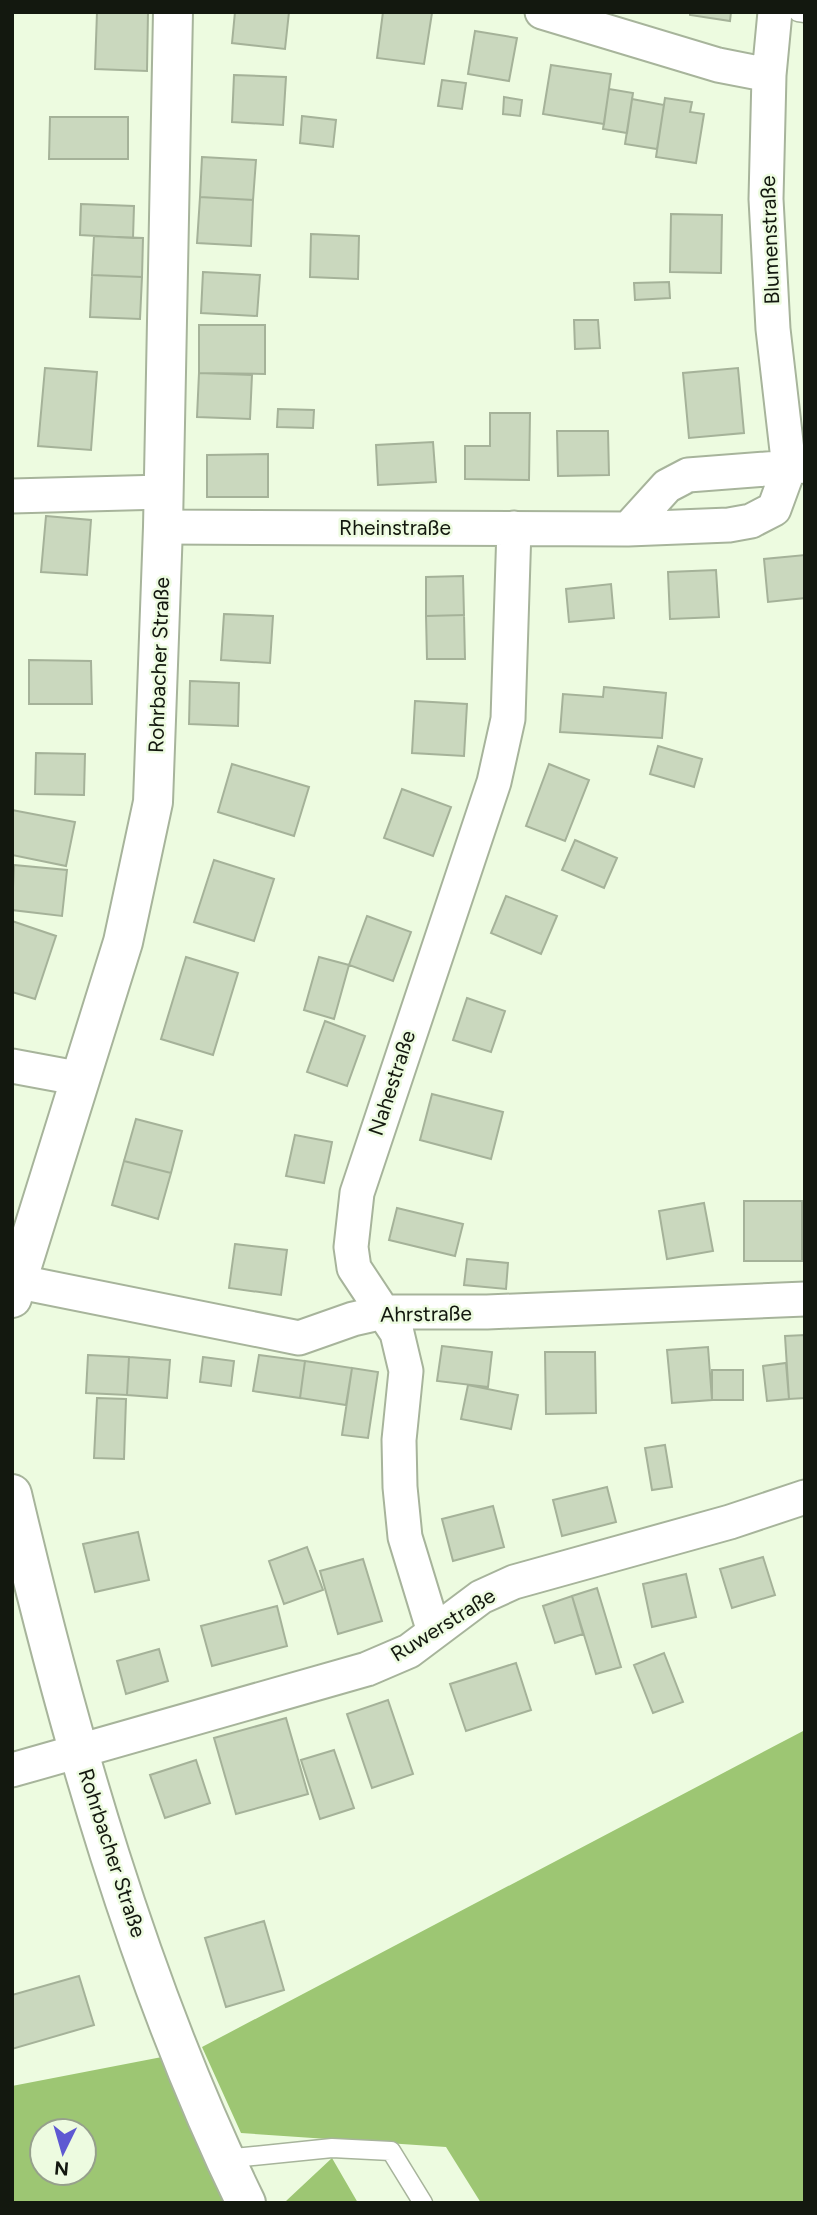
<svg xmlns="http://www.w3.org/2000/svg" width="817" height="2215" viewBox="0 0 817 2215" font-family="Figtree,sans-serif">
<rect width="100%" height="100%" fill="#edfbe0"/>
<path fill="#9dc673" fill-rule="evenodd" d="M805,1730V2203H481L446,2147L241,2133L202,2047Z
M162,2057L231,2203H12V2086ZM42,2131H84V2173H42Z
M332,2158L358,2203H287L286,2201Z"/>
<path fill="#cad8be" stroke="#a5b299" stroke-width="2" d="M97,12H148L147,71L95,69Z
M235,12H289L285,49L232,43Z
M383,12L432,13L424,64L377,58Z
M690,12H731L730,21L690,15Z
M475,31L517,38L509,81L468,74Z
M551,65L611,74L604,124L543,114Z
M234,75L286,77L283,125L232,122Z
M442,80L466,83L462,109L438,106Z
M609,89L633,93L627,133L603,129Z
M504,97L522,100L520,116L503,114Z
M665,98L692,102L690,112L704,114L696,163L656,157Z
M632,99L664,105L657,149L625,144Z
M302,116L336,120L333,147L300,143Z
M50,117H128V159H49Z
M202,157L256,160L253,200L200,197Z
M200,197L253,200L251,246L197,243Z
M81,204L134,206L133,238L80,235Z
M671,214L722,215L721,273L670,272Z
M311,234L359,236L358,279L310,277Z
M94,236L143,238L142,277L92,275Z
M203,272L260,275L257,316L201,313Z
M92,275L142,277L140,319L90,317Z
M669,282L670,298L635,300L634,283Z
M574,320H598L600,348L575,349Z
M199,325H265V374L199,373Z
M45,368L97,372L91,450L38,446Z
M738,368L744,433L689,438L683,373Z
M199,373L252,375L250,419L197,417Z
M278,409L314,410L313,428L277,427Z
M490,413H530L529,480L465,479V446H490Z
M557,431H608L609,475L558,476Z
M433,442L436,482L378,485L376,445Z
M268,454V497H207V455Z
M46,516L91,520L87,575L41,572Z
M805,555V598L768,602L764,559Z
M716,570L719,617L670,619L668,572Z
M463,576L464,615L426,616V577Z
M611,584L614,618L569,622L566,589Z
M224,614L273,616L270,663L221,660Z
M464,615L465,659H427L426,616Z
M29,660L91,661L92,704H29Z
M190,681L239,683L238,726L189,724Z
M604,687L666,693L662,738L560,732L563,694L603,697Z
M415,701L467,704L464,756L412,753Z
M658,746L702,759L694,787L650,774Z
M36,753L85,754L84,795L35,794Z
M232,764L309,787L294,836L218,812Z
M549,764L589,780L565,841L526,826Z
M402,789L451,807L433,856L384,838Z
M12,810L75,822L66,866L12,855Z
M575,840L617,858L604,888L562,870Z
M214,860L274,879L254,941L194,922Z
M14,865L67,870L62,916L12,910Z
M506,896L557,916L541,954L491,933Z
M367,916L411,932L393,981L349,965Z
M12,921L56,936L35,999L12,992Z
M186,957L238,973L213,1055L161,1039Z
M319,957L349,965L334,1019L304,1010Z
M467,998L505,1011L491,1052L453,1040Z
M325,1021L365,1036L347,1086L307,1072Z
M432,1094L503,1112L491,1159L420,1140Z
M136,1119L182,1131L171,1173L124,1161Z
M295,1135L332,1142L324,1183L286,1176Z
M124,1161L171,1173L158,1219L112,1205Z
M744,1201H802V1261H744Z
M704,1203L713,1251L667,1259L659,1211Z
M397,1208L463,1224L455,1256L389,1240Z
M235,1244L287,1250L281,1295L229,1288Z
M467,1259L508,1263L506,1289L464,1285Z
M805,1335V1398L789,1399L785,1336Z
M442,1346L492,1352L488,1387L437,1381Z
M708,1347L712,1400L672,1403L667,1350Z
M545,1352H595L596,1413L546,1414Z
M88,1355L129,1357L127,1395L86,1393Z
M259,1355L305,1361L300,1398L253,1391Z
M129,1357L170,1360L167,1398L127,1395Z
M203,1357L234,1361L231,1386L200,1382Z
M305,1361L352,1368L346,1405L300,1398Z
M786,1363L789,1399L767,1401L763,1366Z
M352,1368L378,1372L368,1438L342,1435Z
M712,1370H743V1400H712Z
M468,1385L518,1395L511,1429L461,1419Z
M97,1398L126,1399L124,1459L94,1458Z
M665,1445L672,1487L652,1490L645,1448Z
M607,1487L616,1522L562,1536L553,1500Z
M493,1506L504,1547L453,1561L442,1519Z
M138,1532L149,1580L95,1592L83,1544Z
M307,1547L323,1590L284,1604L269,1561Z
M763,1557L775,1595L732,1608L720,1569Z
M363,1559L382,1621L338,1634L320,1571Z
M686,1574L696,1617L652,1627L643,1584Z
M597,1588L621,1667L596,1674L572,1596Z
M572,1596L583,1634L555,1643L543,1606Z
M277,1606L287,1646L212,1666L201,1626Z
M159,1649L168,1681L126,1694L117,1661Z
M664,1653L683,1702L653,1713L634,1665Z
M516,1663L531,1710L466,1731L450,1684Z
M388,1700L413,1774L372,1788L347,1714Z
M286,1718L308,1794L236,1814L214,1738Z
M334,1750L354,1808L320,1819L301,1760Z
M196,1760L210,1803L165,1818L150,1775Z
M264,1921L284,1990L226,2007L205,1938Z
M79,1976L94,2025L12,2049V1995Z"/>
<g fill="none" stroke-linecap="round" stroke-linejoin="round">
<defs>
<path id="service" d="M798,12L805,13
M224,2159L332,2148L391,2151L423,2203"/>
<path id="minor" d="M542,12L718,65L769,75
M12,496L164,492
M163,527L628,529L729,525L751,521L774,509L789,468L773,329L766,199L769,75L775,12
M628,529L667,486L688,475L805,466
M12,1066L82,1079
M15,1281L299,1338L353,1319L384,1312H487L805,1299
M434,1632L405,1537L400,1487L399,1440L406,1371L397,1333L354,1268L351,1247L357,1193L494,782L508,719L514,528
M12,1770L367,1669L409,1651L481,1597L514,1582L730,1522L805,1497"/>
<path id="tertiary" d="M12,1298L123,942L153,802L163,527L173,12
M12,1494C68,1731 139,1984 246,2203"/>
</defs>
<use href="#service" stroke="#a7b49b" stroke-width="21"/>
<use href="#minor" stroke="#a7b49b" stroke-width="37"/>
<use href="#tertiary" stroke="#a7b49b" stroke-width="42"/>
<use href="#service" stroke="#fff" stroke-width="18"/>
<use href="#minor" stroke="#fff" stroke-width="33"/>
<use href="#tertiary" stroke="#fff" stroke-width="38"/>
</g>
<g text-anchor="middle" stroke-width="5" stroke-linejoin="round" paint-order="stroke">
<g font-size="21" fill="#13180f" stroke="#edfbe0">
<text transform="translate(770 240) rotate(-92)" y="7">Blumenstraße</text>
<text x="395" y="535">Rheinstraße</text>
<text transform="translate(159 665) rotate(-88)" y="7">Rohrbacher Straße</text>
<text transform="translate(392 1083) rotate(-72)" y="7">Nahestraße</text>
<text transform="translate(426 1314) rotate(-1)" y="7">Ahrstraße</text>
<text transform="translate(443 1625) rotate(-32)" y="7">Ruwerstraße</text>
<text transform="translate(112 1853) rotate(72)" y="7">Rohrbacher Straße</text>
</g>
</g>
<rect width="817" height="2215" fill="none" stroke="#13180f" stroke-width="28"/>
<g transform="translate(63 2152) rotate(185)"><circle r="33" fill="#edfbe0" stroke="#96a08c" stroke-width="2"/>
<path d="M0-5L12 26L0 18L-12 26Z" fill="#5e59d2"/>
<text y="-10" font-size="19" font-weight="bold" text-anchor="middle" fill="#13180f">N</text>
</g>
</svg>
